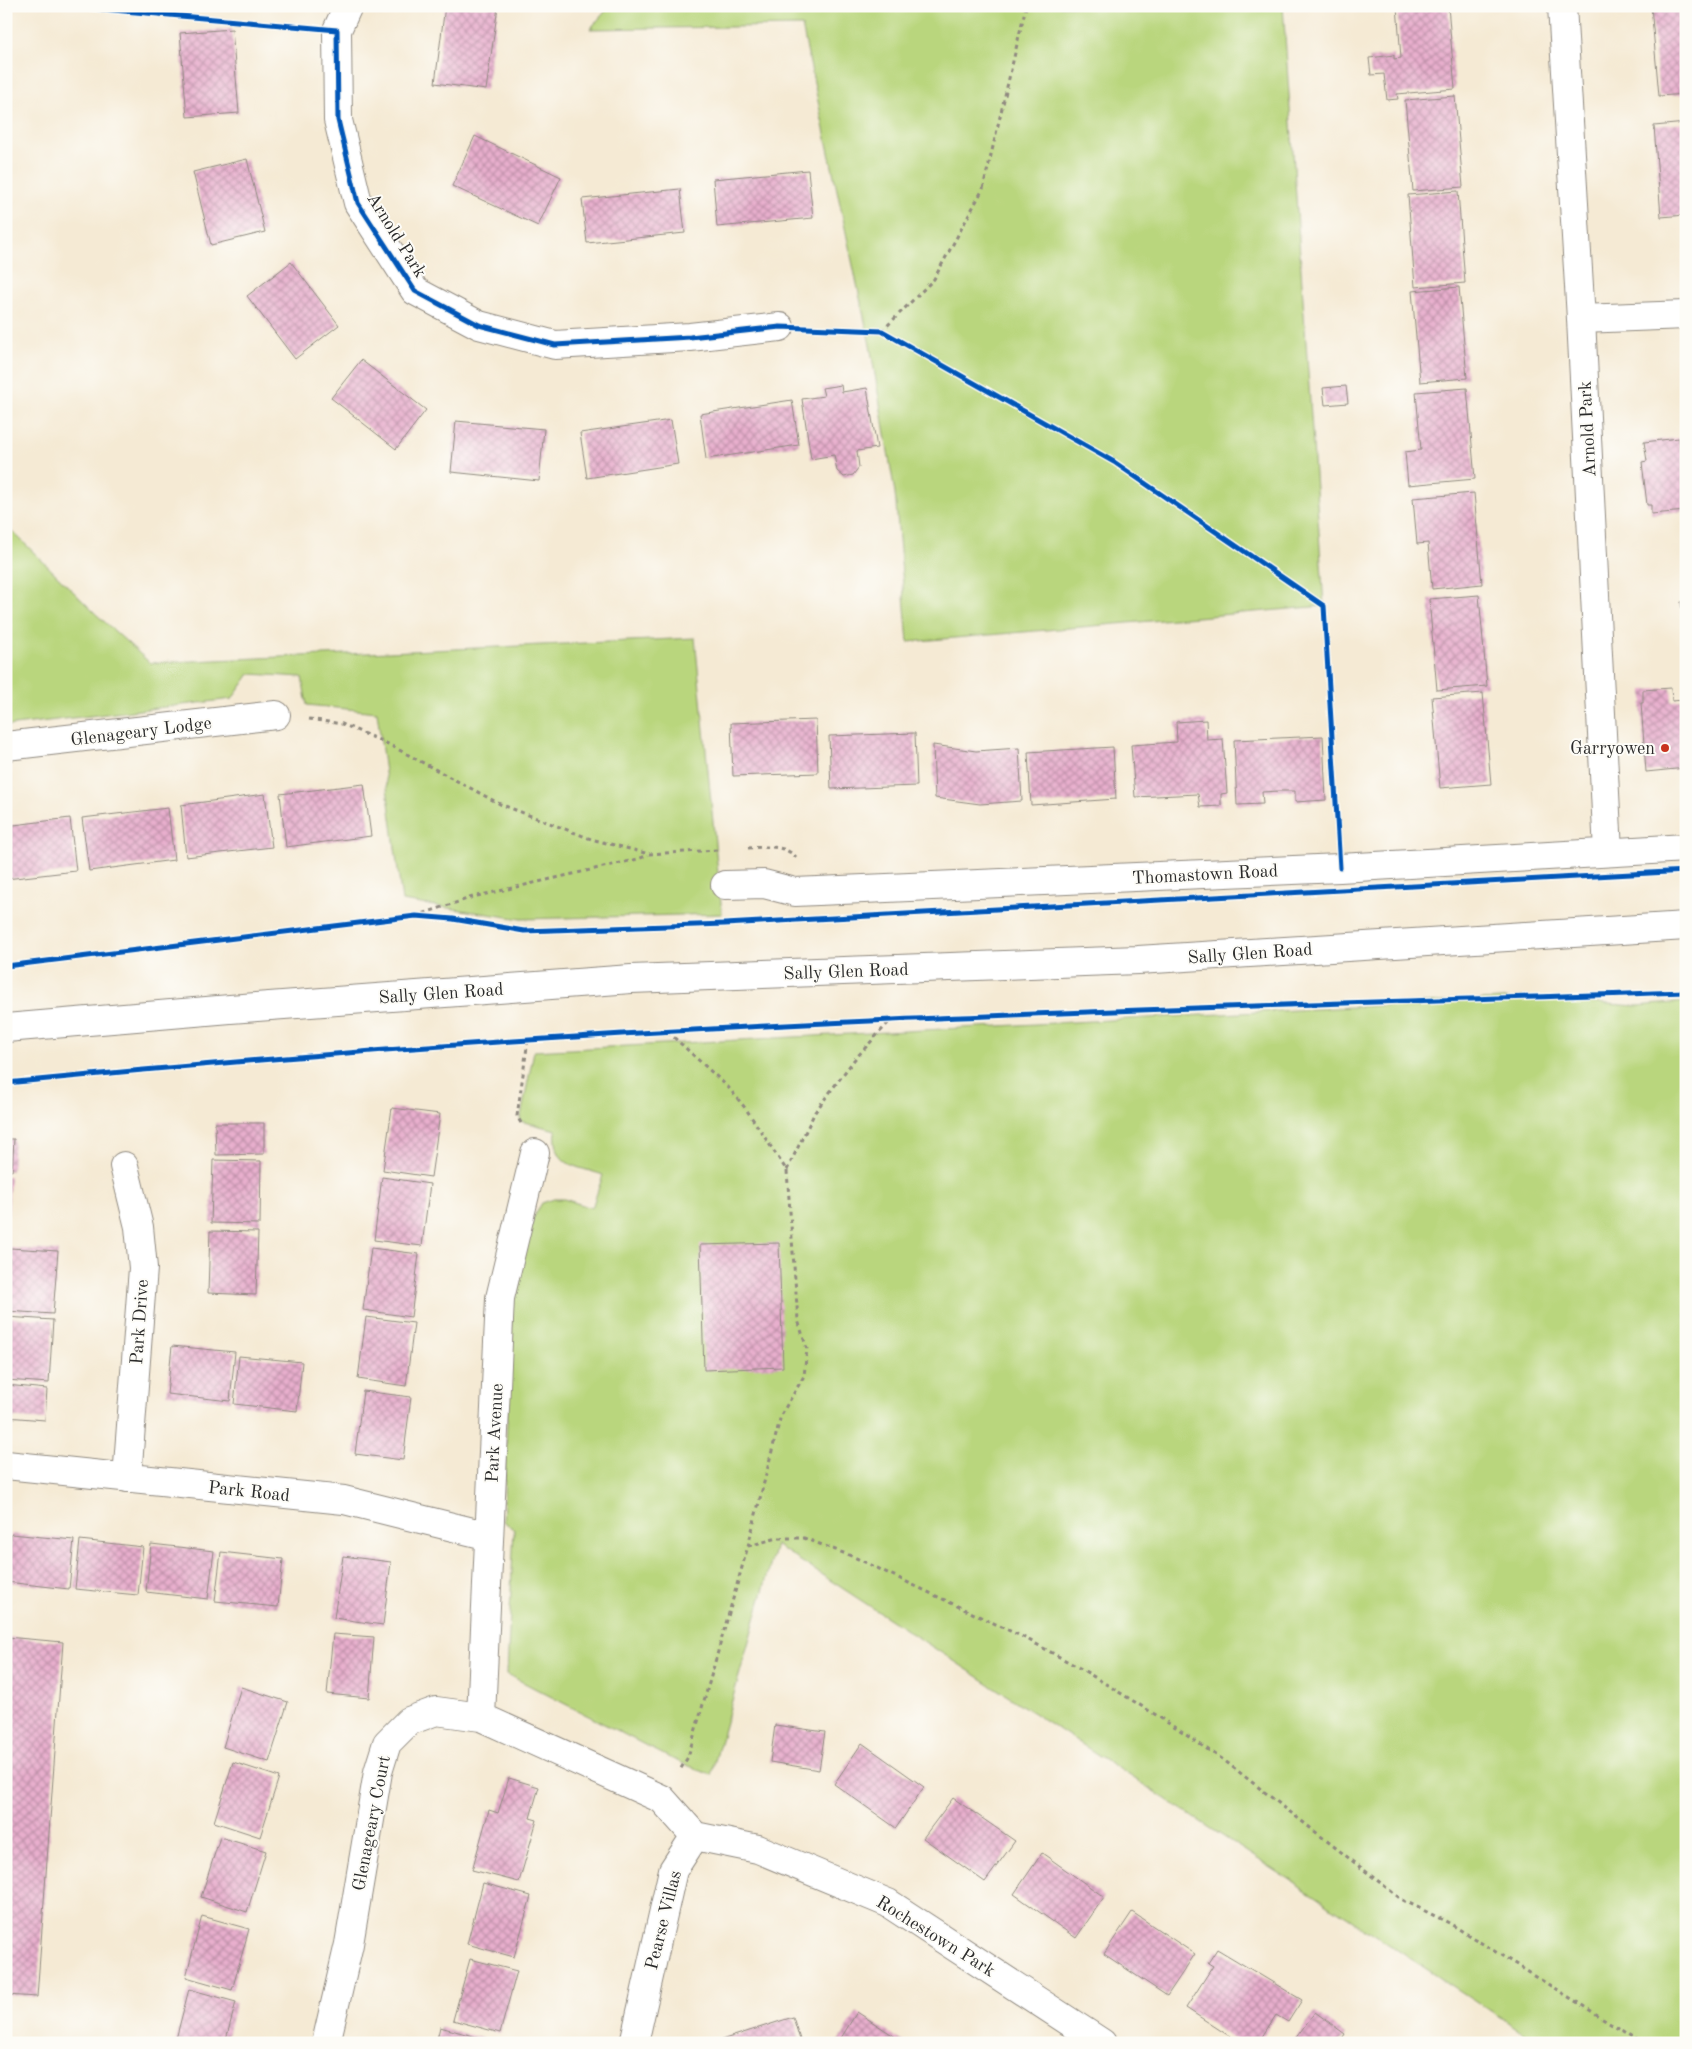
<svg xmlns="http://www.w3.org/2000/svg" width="1692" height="2049" viewBox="0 0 1692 2049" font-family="'Old Standard TT',serif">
<defs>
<pattern id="building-cross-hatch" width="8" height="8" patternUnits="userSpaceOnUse" patternTransform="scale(1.25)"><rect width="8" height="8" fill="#e8afcd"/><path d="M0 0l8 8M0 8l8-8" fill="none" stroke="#bc8fa7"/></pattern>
</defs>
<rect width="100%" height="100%" fill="#fdfcf7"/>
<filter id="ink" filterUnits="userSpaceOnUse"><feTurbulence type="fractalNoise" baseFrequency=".02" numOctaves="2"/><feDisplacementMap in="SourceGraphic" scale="10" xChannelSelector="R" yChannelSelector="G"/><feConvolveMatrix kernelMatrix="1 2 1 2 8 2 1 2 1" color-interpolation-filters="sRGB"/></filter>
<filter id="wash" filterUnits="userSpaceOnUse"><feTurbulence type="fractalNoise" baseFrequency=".0096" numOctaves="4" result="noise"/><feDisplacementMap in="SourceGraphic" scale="20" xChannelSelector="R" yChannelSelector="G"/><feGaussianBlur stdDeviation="1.12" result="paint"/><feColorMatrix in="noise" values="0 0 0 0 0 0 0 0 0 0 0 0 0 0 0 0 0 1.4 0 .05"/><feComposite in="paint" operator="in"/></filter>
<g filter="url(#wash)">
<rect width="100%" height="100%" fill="#f5ead4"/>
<path fill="#b9d67d" stroke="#728054" d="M610,6H1283L1324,606L908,642L895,493L870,345L802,26L590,29Z
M6,525L97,615L150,663L695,638L722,914L521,919L402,901L377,712L307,705L302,677L250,674L232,699L6,726Z
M1520,998L1637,1006L1686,1002V2043H1540L776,1545L711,1775L670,1758L507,1674L514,1529L503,1521L512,1300L532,1220L542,1203L554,1199H564L592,1208L603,1175C575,1165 553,1168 556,1130L520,1121L534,1051Z"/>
<g id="blocks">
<path fill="url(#building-cross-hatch)" d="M445,6L498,7L486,90L435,83Z
M1397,6H1448L1455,89L1397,94L1398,99L1387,100L1384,74L1371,75L1369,58L1394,55V59L1401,58Z
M1651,6H1686V94L1659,96Z
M232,29L239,113L187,117L180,33Z
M1455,96L1463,187L1413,191L1405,100Z
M1686,123V215L1661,217L1654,126Z
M475,136L561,177L538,226L452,186Z
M247,159L265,232L211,245L193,172Z
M808,170L813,218L717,227L713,179Z
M680,189L685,233L587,243L582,199Z
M1458,191L1465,283L1415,287L1408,195Z
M291,262L339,325L295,359L247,296Z
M1459,287L1467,378L1420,382L1412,291Z
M361,360L426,410L396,449L331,398Z
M841,385L842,392L867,388L877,448L857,451L859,467L853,475L844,477L837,471L834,455L811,459L802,399L824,396L822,388Z
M1346,386L1348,403L1325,405L1323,388Z
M1467,388L1475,479L1408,485L1405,452L1421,450L1416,392Z
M792,400L799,445L706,459L700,414Z
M671,420L678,464L587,478L580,433Z
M456,421L544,429L539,481L451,472Z
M1679,438L1680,449L1686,448V511L1651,514V505H1647L1642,462L1647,461L1644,442Z
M1474,493L1482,584L1432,589L1428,543L1417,544L1413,498Z
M1479,595L1487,686L1437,690L1429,599Z
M1686,601V625H1683L1681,602Z
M1671,688L1672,701L1684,700L1686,768L1646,772L1641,703H1643V690Z
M1483,693L1491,784L1440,788L1432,697Z
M816,720L818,773L733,776L731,723Z
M1206,720L1207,740L1223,739L1227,793L1221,794V806L1200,807L1198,794L1135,797L1131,745L1177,742L1176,722Z
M915,733L917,786L831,789L829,736Z
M1323,736L1326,800L1295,802V791H1279L1262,792L1263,804L1237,805L1234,740Z
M933,745L976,751L1019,748L1022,801L980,804L935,798Z
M1113,747L1116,799L1031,805L1028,752Z
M364,784L371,836L286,847L280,794Z
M265,794L272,847L186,857L181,805Z
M168,808L174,860L89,871L82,818Z
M70,818L76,871L6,879V826Z
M392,1108L440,1114L431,1177L383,1170Z
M215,1123H264V1154L216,1155Z
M6,1139H14L12,1171L6,1170Z
M213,1160L261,1161L260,1224L211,1223Z
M6,1176H10L8,1214H6Z
M382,1177L430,1184L422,1246L374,1240Z
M210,1231L258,1232L256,1295L208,1293Z
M779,1243L783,1367L704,1370L700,1245Z
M10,1248L58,1251L53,1314L6,1311Z
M371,1248L419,1254L411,1317L363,1310Z
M6,1317L53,1320L49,1383L6,1380Z
M366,1317L414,1323L406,1386L358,1379Z
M172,1346L235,1352L230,1401L167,1394Z
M239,1356L302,1362L297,1411L234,1404Z
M6,1385L47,1389L45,1420L6,1417Z
M363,1391L411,1397L403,1460L355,1454Z
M11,1534L74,1540L69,1589L6,1582Z
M80,1540L143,1547L138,1595L75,1589Z
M151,1544L214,1551L208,1599L146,1592Z
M221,1552L283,1559L278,1607L215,1601Z
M343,1556L391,1562L383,1625L334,1618Z
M333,1634L374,1637L369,1698L327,1694Z
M6,1637L63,1642L37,1997L6,1995Z
M241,1687L288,1702L269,1762L223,1747Z
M775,1725L825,1732L819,1770L770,1762Z
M862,1743L924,1787L896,1828L834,1784Z
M233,1762L279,1777L260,1837L214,1822Z
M509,1778L539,1787L530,1818L537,1820L519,1882L472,1870L489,1810L498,1813Z
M953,1798L1015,1841L985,1882L923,1838Z
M220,1837L266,1851L247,1912L201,1897Z
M1042,1853L1104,1897L1076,1938L1014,1894Z
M483,1883L531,1896L514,1957L467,1944Z
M1132,1912L1195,1954L1167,1996L1104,1954Z
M202,1916L249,1929L232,1990L186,1977Z
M1217,1949L1302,2000L1288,2022L1276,2015L1258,2043H1240L1186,2008L1213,1966L1208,1963Z
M470,1959L517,1971L500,2033L453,2020Z
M189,1989L236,2002L225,2043H175Z
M857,2012L905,2043H838Z
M1315,2012L1345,2034L1339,2043H1292Z
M793,2017L801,2043H715V2042Z
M440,2027L488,2040L487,2043H436Z"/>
</g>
</g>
<g filter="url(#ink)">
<use href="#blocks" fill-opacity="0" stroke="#908a80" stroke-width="1"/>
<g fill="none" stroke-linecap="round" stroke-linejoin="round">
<defs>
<path id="minor" d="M348,6L337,30L338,120L358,203L415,291L479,325L555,345L690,337L780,327
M1562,6L1581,319L1608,852
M1581,319L1686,315
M6,746L276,715
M725,885L764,884L795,892L1340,868L1686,848
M124,1166L139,1227L143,1268L127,1478
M6,1465L344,1500L489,1536
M481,1717L500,1298L535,1153
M326,2043L349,1944L378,1772L387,1743L409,1721L436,1711L481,1717L662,1799L695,1836
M634,2043L673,1870L695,1836L758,1849L888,1903L1102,2043"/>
<path id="major" d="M6,1028L230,1009L631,979L1138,960L1686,926"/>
</defs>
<use href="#minor" stroke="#908a80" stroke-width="30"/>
<use href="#major" stroke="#908a80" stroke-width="30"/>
<path stroke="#908a80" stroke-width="3" stroke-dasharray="4 4" stroke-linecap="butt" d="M68,6L304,27
M813,328L882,331L1114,462L1324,606L1338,835
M882,331L934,279L983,189L1026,6
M309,719L342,724L388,744L500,804L591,839L649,854L719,850
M748,848C766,847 783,844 796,857
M416,916L473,897L638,859L648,855
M668,1032L728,1087L746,1109L787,1171L798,1320L807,1349L804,1376L781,1415L748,1546L688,1757L680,1770
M521,1123L517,1116L528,1040
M787,1170L815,1112L854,1060L891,1020
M748,1546L778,1538H804L854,1557L1027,1639L1083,1670L1156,1715L1225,1761L1401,1899L1449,1923L1643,2043"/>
<use href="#minor" stroke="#fff" stroke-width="28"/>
<use href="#major" stroke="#fff" stroke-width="28"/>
<defs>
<path id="cycleway" d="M68,6L337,30L338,120L358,203L415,291L479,325L555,345L690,337L780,327L882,331L1114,462L1324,606L1340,868
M6,966L416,916L453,919L524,931L725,924L1686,871
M6,1083C301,1054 596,1033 892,1020C1156,1008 1421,1001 1686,992"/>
</defs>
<use href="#cycleway" stroke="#fdfcf7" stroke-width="8"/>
<use href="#cycleway" stroke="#0057b8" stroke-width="5"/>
</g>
</g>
<circle fill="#c8321e" stroke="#fdfcf7" stroke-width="2" cx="1665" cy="748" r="5"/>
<g text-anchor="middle" stroke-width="4" stroke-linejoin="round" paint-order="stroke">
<g font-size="18" fill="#2b2b2b" stroke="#fdfcf7">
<text transform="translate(397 235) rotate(58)" y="6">Arnold Park</text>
<text transform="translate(1587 429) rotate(-93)" y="6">Arnold Park</text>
<text transform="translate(141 731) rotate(-7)" y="6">Glenageary Lodge</text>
<text transform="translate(1205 874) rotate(-3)" y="6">Thomastown Road</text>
<text transform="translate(1250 953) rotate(-4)" y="6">Sally Glen Road</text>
<text transform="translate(846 971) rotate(-2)" y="6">Sally Glen Road</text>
<text transform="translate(441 993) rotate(-4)" y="6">Sally Glen Road</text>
<text transform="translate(139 1322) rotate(-86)" y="6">Park Drive</text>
<text transform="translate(494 1433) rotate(-87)" y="6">Park Avenue</text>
<text transform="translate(249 1491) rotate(6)" y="6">Park Road</text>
<text transform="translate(371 1823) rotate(-79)" y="6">Glenageary Court</text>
<text transform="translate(663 1920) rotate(-76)" y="6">Pearse Villas</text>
<text transform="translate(936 1936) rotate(32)" y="6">Rochestown Park</text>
</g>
<g font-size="18" fill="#2b2b2b" stroke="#fdfcf7" text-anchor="end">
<text x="1655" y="754">Garryowen</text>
</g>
</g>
<rect width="1692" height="2049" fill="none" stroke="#fdfcf7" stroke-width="25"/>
</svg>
